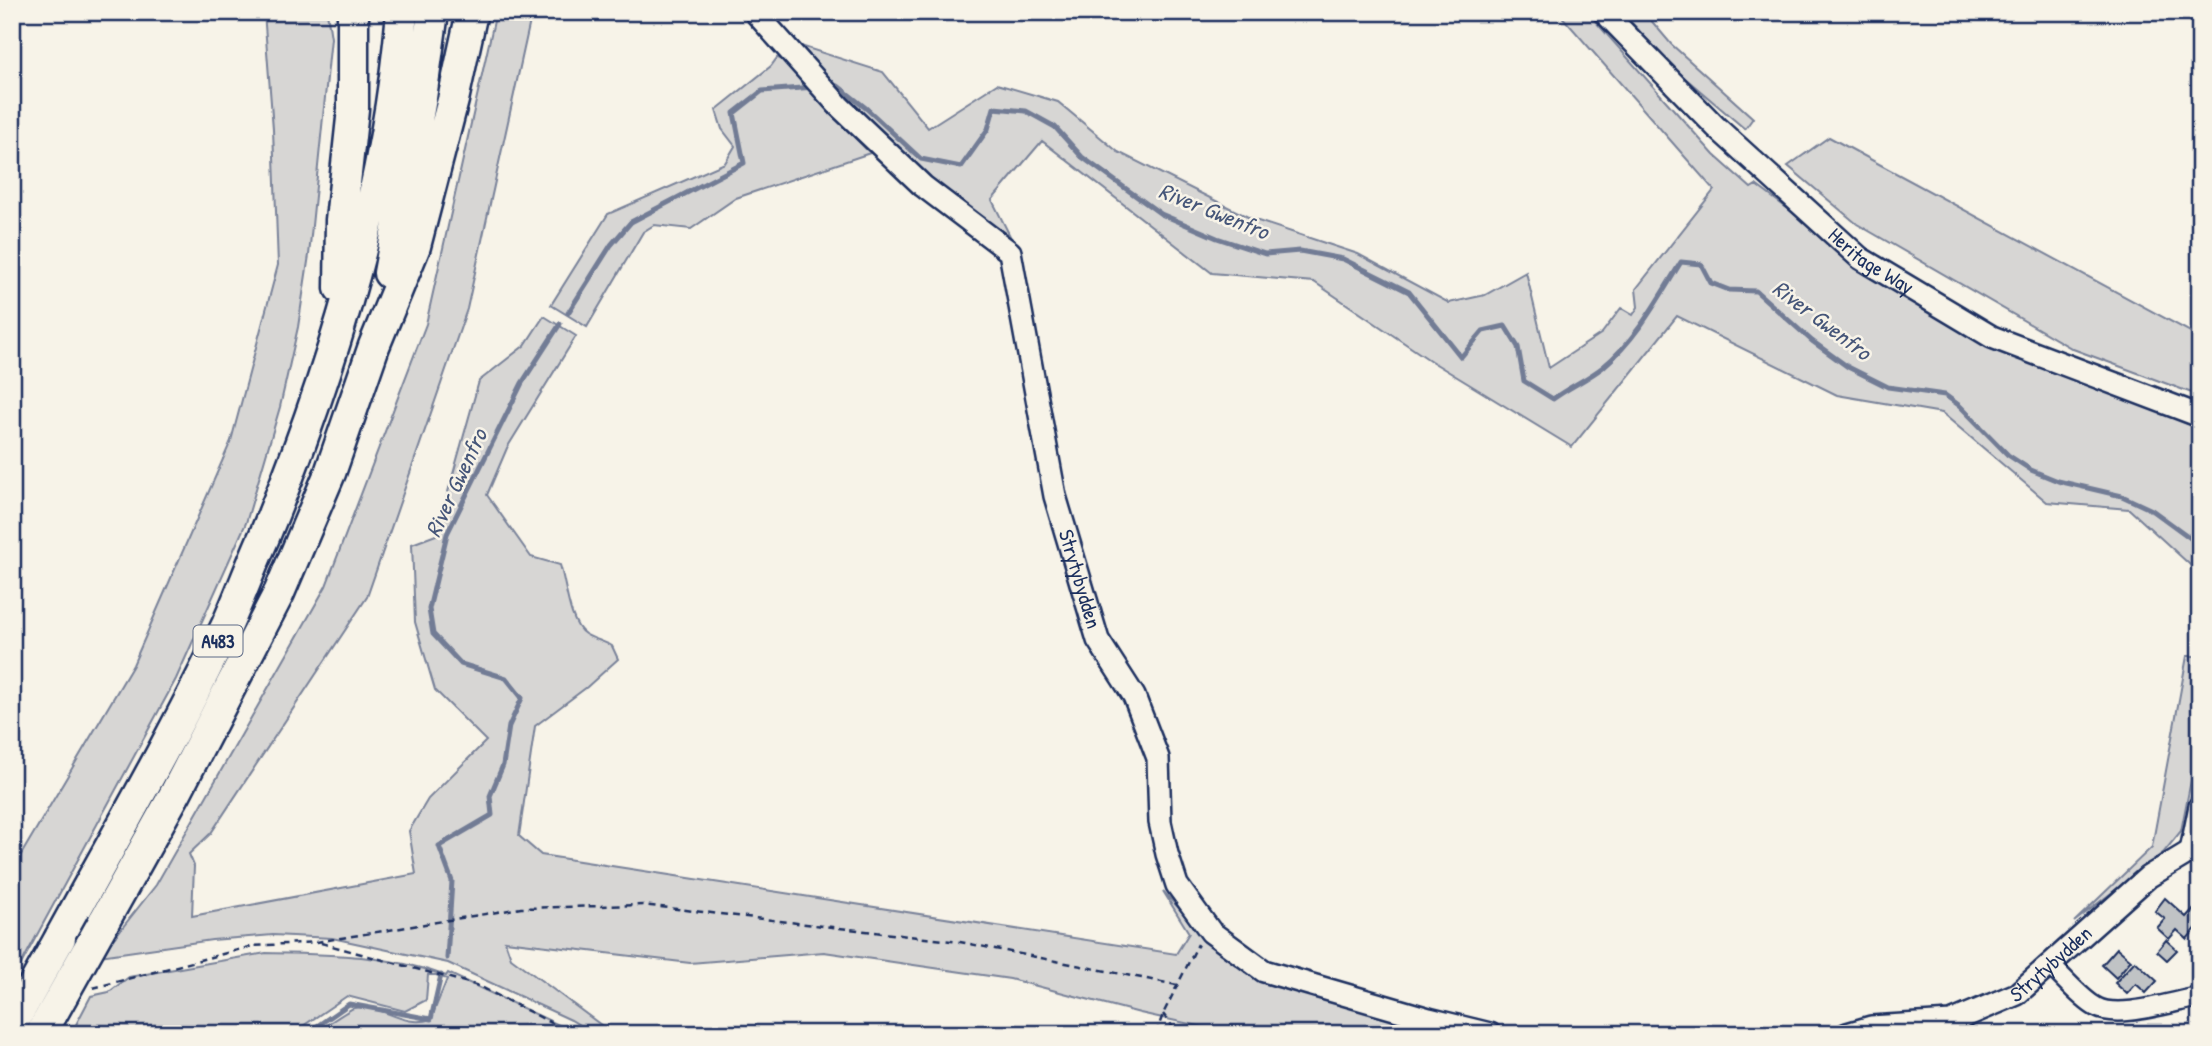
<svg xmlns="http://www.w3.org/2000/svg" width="2212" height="1046" viewBox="0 0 2212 1046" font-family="'Patrick Hand',sans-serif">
<rect width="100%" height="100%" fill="#f7f3e8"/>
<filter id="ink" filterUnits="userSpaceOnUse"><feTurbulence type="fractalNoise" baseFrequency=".0143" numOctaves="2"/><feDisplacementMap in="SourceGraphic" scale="14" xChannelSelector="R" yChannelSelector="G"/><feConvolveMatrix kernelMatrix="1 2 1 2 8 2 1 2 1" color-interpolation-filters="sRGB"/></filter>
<g filter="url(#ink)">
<path fill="#d7d6d4" stroke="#798299" stroke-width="2" d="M264,12H327L331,38L309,255L298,327L280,407L246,523L176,679L12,981V870L133,665L231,441L278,265L273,129Z
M496,12H532L467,309L367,597L211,833L189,854L194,866L192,916L416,874L409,831L428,799L486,741L435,690L415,622L412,544L436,535L479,381L525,345L544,316L576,336L507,448L487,495L531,557L560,565C566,583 569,624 585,634C593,639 603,641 612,646L618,659L587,687L535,726L519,836L541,855L1176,954L1189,933L1163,891L1196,927L1274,987L1303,988L1461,1034H1235L1140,1013L1010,979L824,952L690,963L505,941L511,958L613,1034H594L571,1020L448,963L332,938L273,935L212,940L100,956L156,885L326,586L426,324Z
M762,12H773L788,42L883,72L928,128L997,84L1058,102L1118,152L1252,219L1358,254L1449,303L1485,295L1526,272L1549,368L1602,333L1621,308L1633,315L1638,307L1636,289L1714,190L1558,12H1587L1714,155L1751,188L1756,185L1859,262L2001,346L2200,429V574L2129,509L2047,502L1942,413L1837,395L1677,316L1572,447L1431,361L1314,282L1212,273L1042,141L992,200L1013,242L1001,237L872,133L862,111L840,96L824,107L870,153L736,198L691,229L654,225L643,232L587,327L551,305L608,214L725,163L735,146L722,129L716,110L771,66L777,58L789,61Z
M1622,12H1644L1671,44L1753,118L1745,129L1671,66Z
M1829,137L2200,337V396L2073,349L1857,224L1788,166Z
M2187,656H2200V735L2181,831L2164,852L2074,922L2152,847Z
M266,953C327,954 388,954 446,976L448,973L578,1034H317L320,1029C327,1025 349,1009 354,1008C380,1002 403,1029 431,1019L447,979L436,975H428L426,1000L405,1011L347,996L303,1026L304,1034H71L91,996L109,992L129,977Z"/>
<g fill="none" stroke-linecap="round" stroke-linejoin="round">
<path stroke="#727c95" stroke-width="5" d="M828,86H838L867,109L921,159L961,167L988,129L994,108L1026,111L1055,127L1082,157L1161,214L1217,238L1265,254L1300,251L1343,259L1409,292L1461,357L1483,331L1505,326L1518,347L1524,381L1553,399C1569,387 1588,379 1603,367C1637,339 1658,299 1681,262L1701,264L1711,283L1729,290L1756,291L1812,341L1848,367L1888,387L1945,395L1960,406L2008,455L2031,470L2058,481L2122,496L2152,510L2200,545
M568,313L611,245L631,222L744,163L734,113L762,91L815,87
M447,958L452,881L439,846L492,815L490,796L503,765L509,726L522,698L506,678L461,664L433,634L429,609L447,534L522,383L560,324
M310,1034V1031L349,1004L431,1019L441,975"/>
</g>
<path fill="#c0c3c5" stroke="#1b2f5e" stroke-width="2" d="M2165,898L2186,917L2196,906L2200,910V924L2187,939L2177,930L2169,939L2157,928L2165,919L2155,911Z
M2166,940L2177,950L2167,960L2157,951Z
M2117,948L2131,960L2116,978L2102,965Z
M2135,961L2157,981L2146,993L2136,984L2127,994L2115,983Z"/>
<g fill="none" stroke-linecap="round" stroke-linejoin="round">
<defs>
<path id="minor" d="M2051,966C2064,978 2081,999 2096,1007C2119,1020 2174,1001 2200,997"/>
<g id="tertiary">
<path id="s1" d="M755,12L839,106L923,186L1010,252L1055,496L1098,640L1134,696L1158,758L1160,822L1167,854L1177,885L1211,932L1264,971L1429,1019L1490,1034"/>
<path id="s2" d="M1604,12L1716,127L1860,258L1992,337L2200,416"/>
<path d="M2191,851L2200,806"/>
<path id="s3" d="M1847,1034L1871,1027L1951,1022L2017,994L2148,877L2191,851"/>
</g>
<path id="trunk" d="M389,273L421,98L433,12
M340,288L341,220L353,109V12
M103,923L176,792L279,593L330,473L374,346L415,246L453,100L472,12
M60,938C117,834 176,732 227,625C240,596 251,566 264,537C333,370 387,193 402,12"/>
</defs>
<use href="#minor" stroke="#1b2f5e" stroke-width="23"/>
<use href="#tertiary" stroke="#1b2f5e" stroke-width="26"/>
<use href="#trunk" stroke="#1b2f5e" stroke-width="35"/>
<path stroke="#1b2f5e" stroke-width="2.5" stroke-dasharray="7 5" stroke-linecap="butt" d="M321,943L479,986L573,1034
M93,988L253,946L317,942L521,908L643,905L960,942L1177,985
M1163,1014L1178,1034
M1156,1034L1163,1014L1198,944"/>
<use href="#minor" stroke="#f7f3e8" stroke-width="18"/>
<use href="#tertiary" stroke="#f7f3e8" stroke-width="21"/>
<use href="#trunk" stroke="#f7f3e8" stroke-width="30"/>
<defs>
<path id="trunk-bridge" d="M12,1024L60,938
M43,1030L103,923"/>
</defs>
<use href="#trunk-bridge" stroke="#1b2f5e" stroke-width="35" stroke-linecap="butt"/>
<use href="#trunk-bridge" stroke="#f7f3e8" stroke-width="30"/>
</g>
</g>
<g text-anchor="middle" stroke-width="5" stroke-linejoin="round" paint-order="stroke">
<rect fill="#f7f3e8" stroke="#5d6a87" stroke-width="2" x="193.5" y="625.5" width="49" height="31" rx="5"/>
<g font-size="19" font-weight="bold" fill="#1b2f5e">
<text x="218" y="648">A483</text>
</g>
<g font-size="21" fill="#1b2f5e" stroke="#f7f3e8">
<text dy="7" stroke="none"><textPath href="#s2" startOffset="366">Heritage Way</textPath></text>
<text dy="7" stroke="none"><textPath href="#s1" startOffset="686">Strytybydden</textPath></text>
<text dy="7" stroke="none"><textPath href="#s3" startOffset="222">Strytybydden</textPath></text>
</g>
<g font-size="23" font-style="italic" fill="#465679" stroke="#f7f3e8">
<text transform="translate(1214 211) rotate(22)" y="8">River Gwenfro</text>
<text transform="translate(1822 320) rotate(37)" y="8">River Gwenfro</text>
<text transform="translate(456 483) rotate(-65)" y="8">River Gwenfro</text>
</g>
</g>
<rect width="2212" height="1046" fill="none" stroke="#f7f3e8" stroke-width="42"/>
<rect x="21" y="21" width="2170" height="1004" fill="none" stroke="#1b2f5e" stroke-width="2.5" filter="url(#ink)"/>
</svg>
